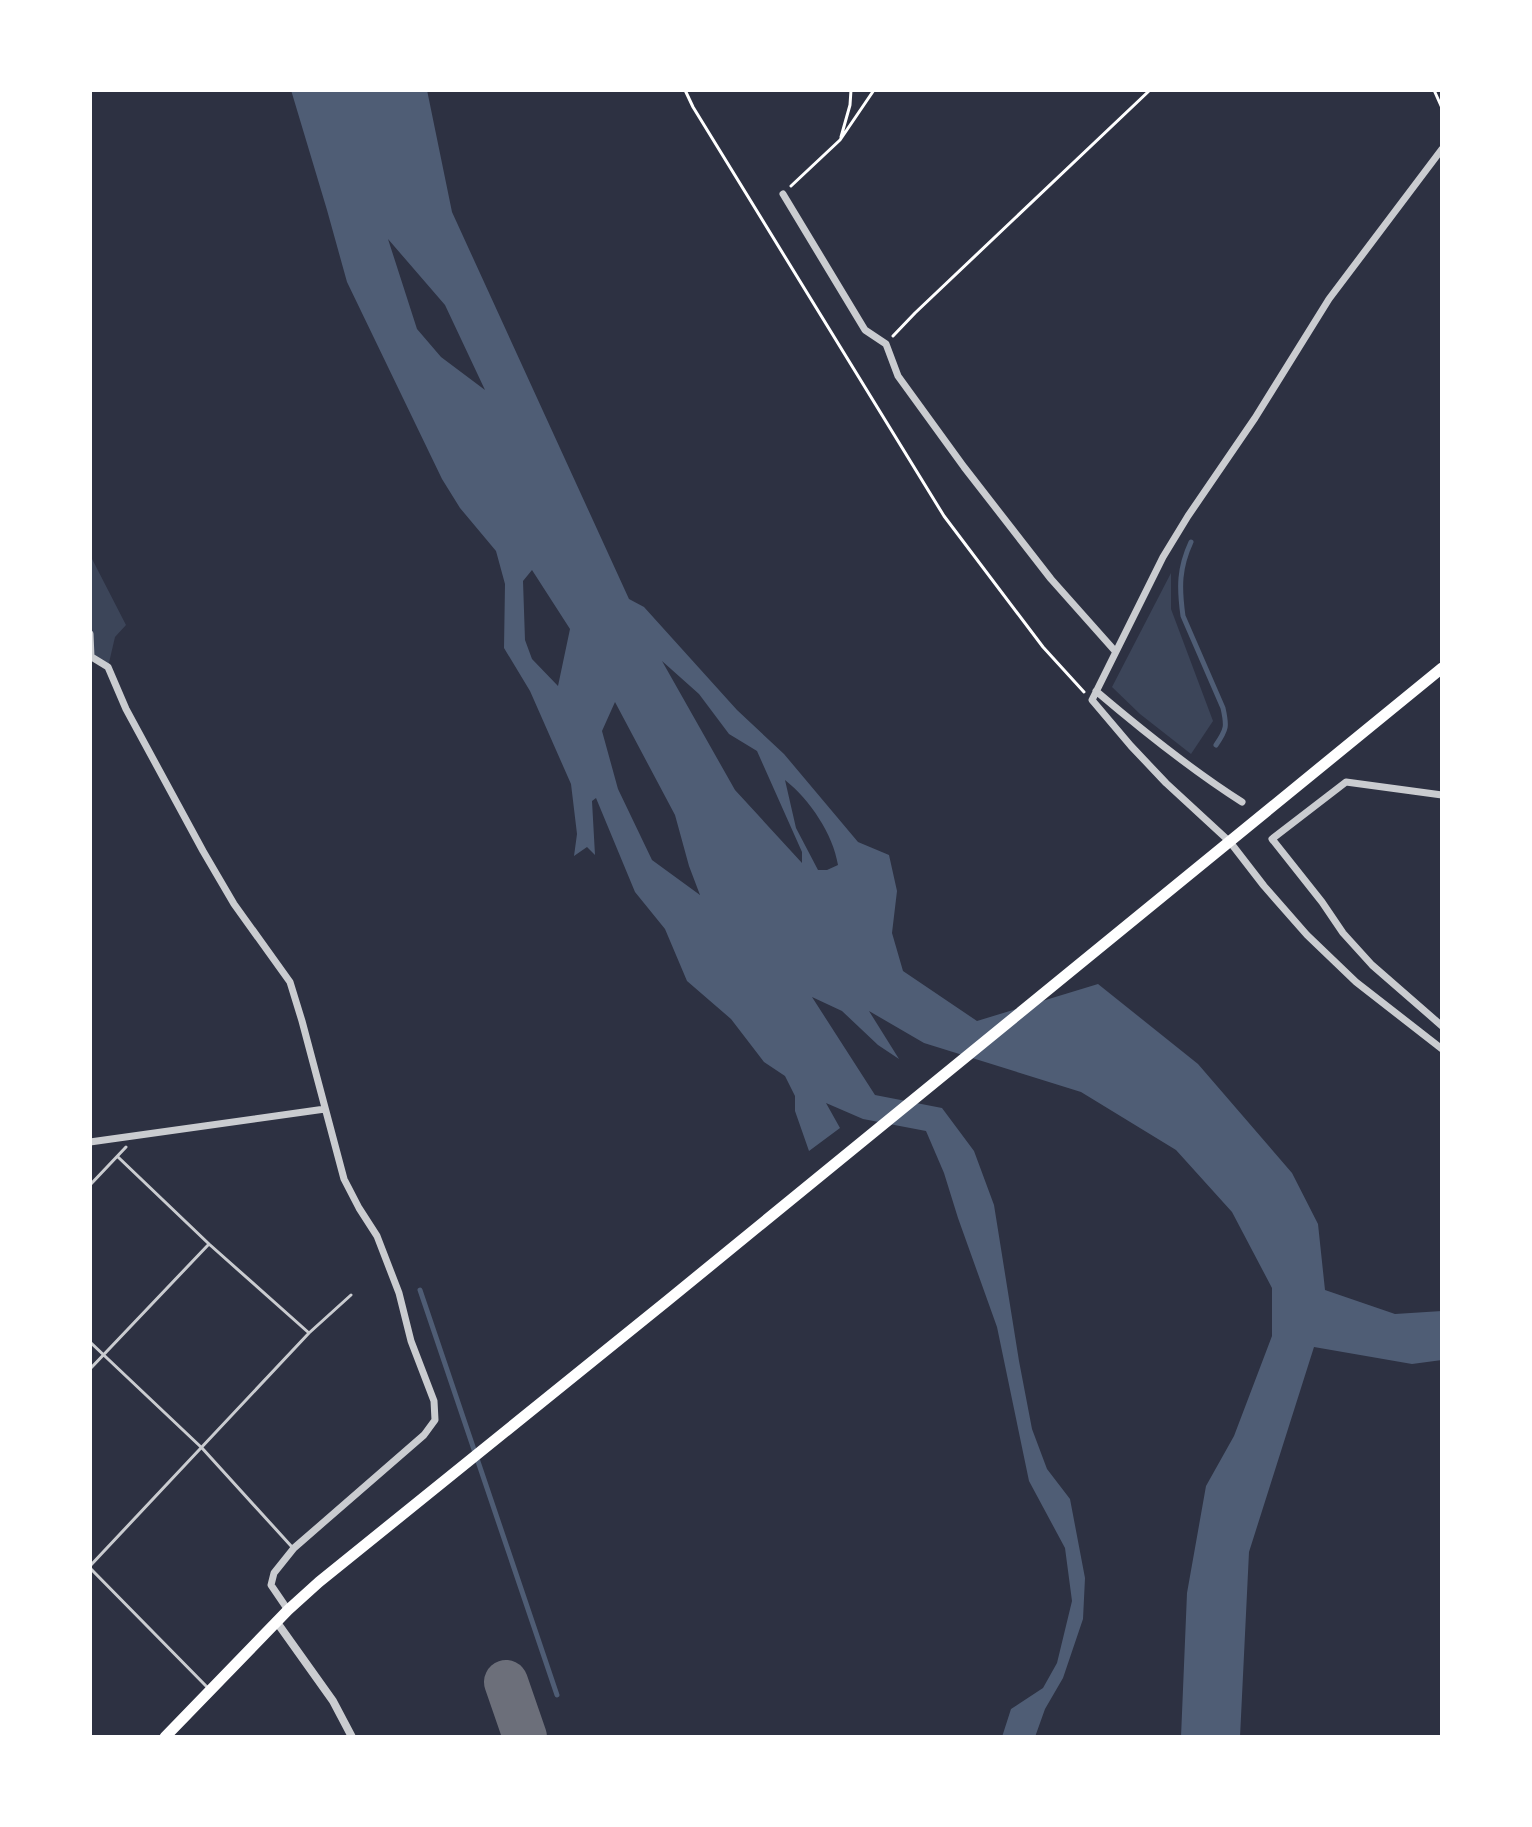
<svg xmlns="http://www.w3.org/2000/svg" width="1532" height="1827" viewBox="0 0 1532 1827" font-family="'Roboto Condensed',sans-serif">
<rect width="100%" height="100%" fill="#2d3142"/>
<path fill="#3c4559" d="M90,555L126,625L115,637L108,667L91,657Z
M1171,573V609L1213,721L1191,754L1140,714L1112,687Z"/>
<path fill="#4f5d75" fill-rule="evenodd" d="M291,90H427L452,212L629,599L644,607L737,710L784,754L858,842L889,855L897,891L892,933L903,971L977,1021L1098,984L1198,1064L1292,1173L1318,1224L1325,1290L1395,1314L1442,1311V1360L1412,1364L1314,1347L1249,1552L1240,1737H1181L1187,1593L1206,1486L1234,1436L1272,1336V1288L1232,1212L1176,1150L1081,1092L924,1043L869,1011L899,1059L878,1045L842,1011L812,997L875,1095L942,1108L974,1151L994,1205L1019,1361L1032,1429L1047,1469L1070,1499L1085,1578L1083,1619L1063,1678L1045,1709L1035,1737H1002L1011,1709L1043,1688L1057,1663L1072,1601L1065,1548L1029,1481L997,1327L958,1218L944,1173L926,1131L863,1119L826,1103L840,1128L809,1151L795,1111V1096L785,1076L764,1062L731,1019L687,981L665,929L635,892L596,798L592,801L595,855L587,847L574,856L577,834L571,784L530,691L504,648L505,584L496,551L460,508L442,479L347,282L327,210ZM388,239L445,305L485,390L441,357L417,329ZM532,570L570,629L558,686L532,659L525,640L523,581ZM662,661L699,694L729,734L757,751L802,852V863L735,790ZM615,702L675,815L689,866L700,895L652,860L618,789L602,731ZM785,780C810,800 833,834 838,865L827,870H818L796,828Z"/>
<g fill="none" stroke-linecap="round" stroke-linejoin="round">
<path stroke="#4f5d75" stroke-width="5" d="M1191,542C1179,568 1179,587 1183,616L1223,708C1227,726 1227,729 1216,745
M420,1290L557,1695"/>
<path stroke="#6c6f7a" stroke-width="44" d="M506,1682L525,1737"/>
<path stroke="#fff" stroke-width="3" d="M685,90L693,107L944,516L1043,647L1084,692
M1434,90L1442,108
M841,137L850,105L851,90
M791,186L840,140L874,90
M893,336L915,313L1150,90"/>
<path stroke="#caccd0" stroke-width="3" d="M118,1157L209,1244L309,1333
M90,1185L126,1147
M90,1342L202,1448L292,1547
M90,1369L209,1244
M90,1566L309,1333L351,1295
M90,1568L208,1688"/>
<path stroke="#caccd0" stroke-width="7" d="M1442,149L1329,299L1255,418L1188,516L1163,557L1092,700L1131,746L1166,783L1230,842L1264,886L1307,935L1356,982L1442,1049
M783,194L865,330L886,344L898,376L964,467L1051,579L1115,651
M90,634L91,657
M90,656L108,667L126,709L203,851L234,904L290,982L302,1021L344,1179L359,1208L377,1236L399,1293L411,1341L434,1401L435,1420L424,1435L294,1548L274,1573L271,1585L288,1610
M1096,691C1143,731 1190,769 1242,802
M1442,795L1346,782L1272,839L1322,902L1343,933L1372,965L1442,1026
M90,1142L325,1109"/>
<path stroke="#caccd0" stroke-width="8" d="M276,1621L333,1701L352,1737"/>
<path stroke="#fff" stroke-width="11" d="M165,1737L288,1610L319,1582L667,1301L1442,668"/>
</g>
<rect width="1532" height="1827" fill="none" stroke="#ffffff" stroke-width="184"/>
</svg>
